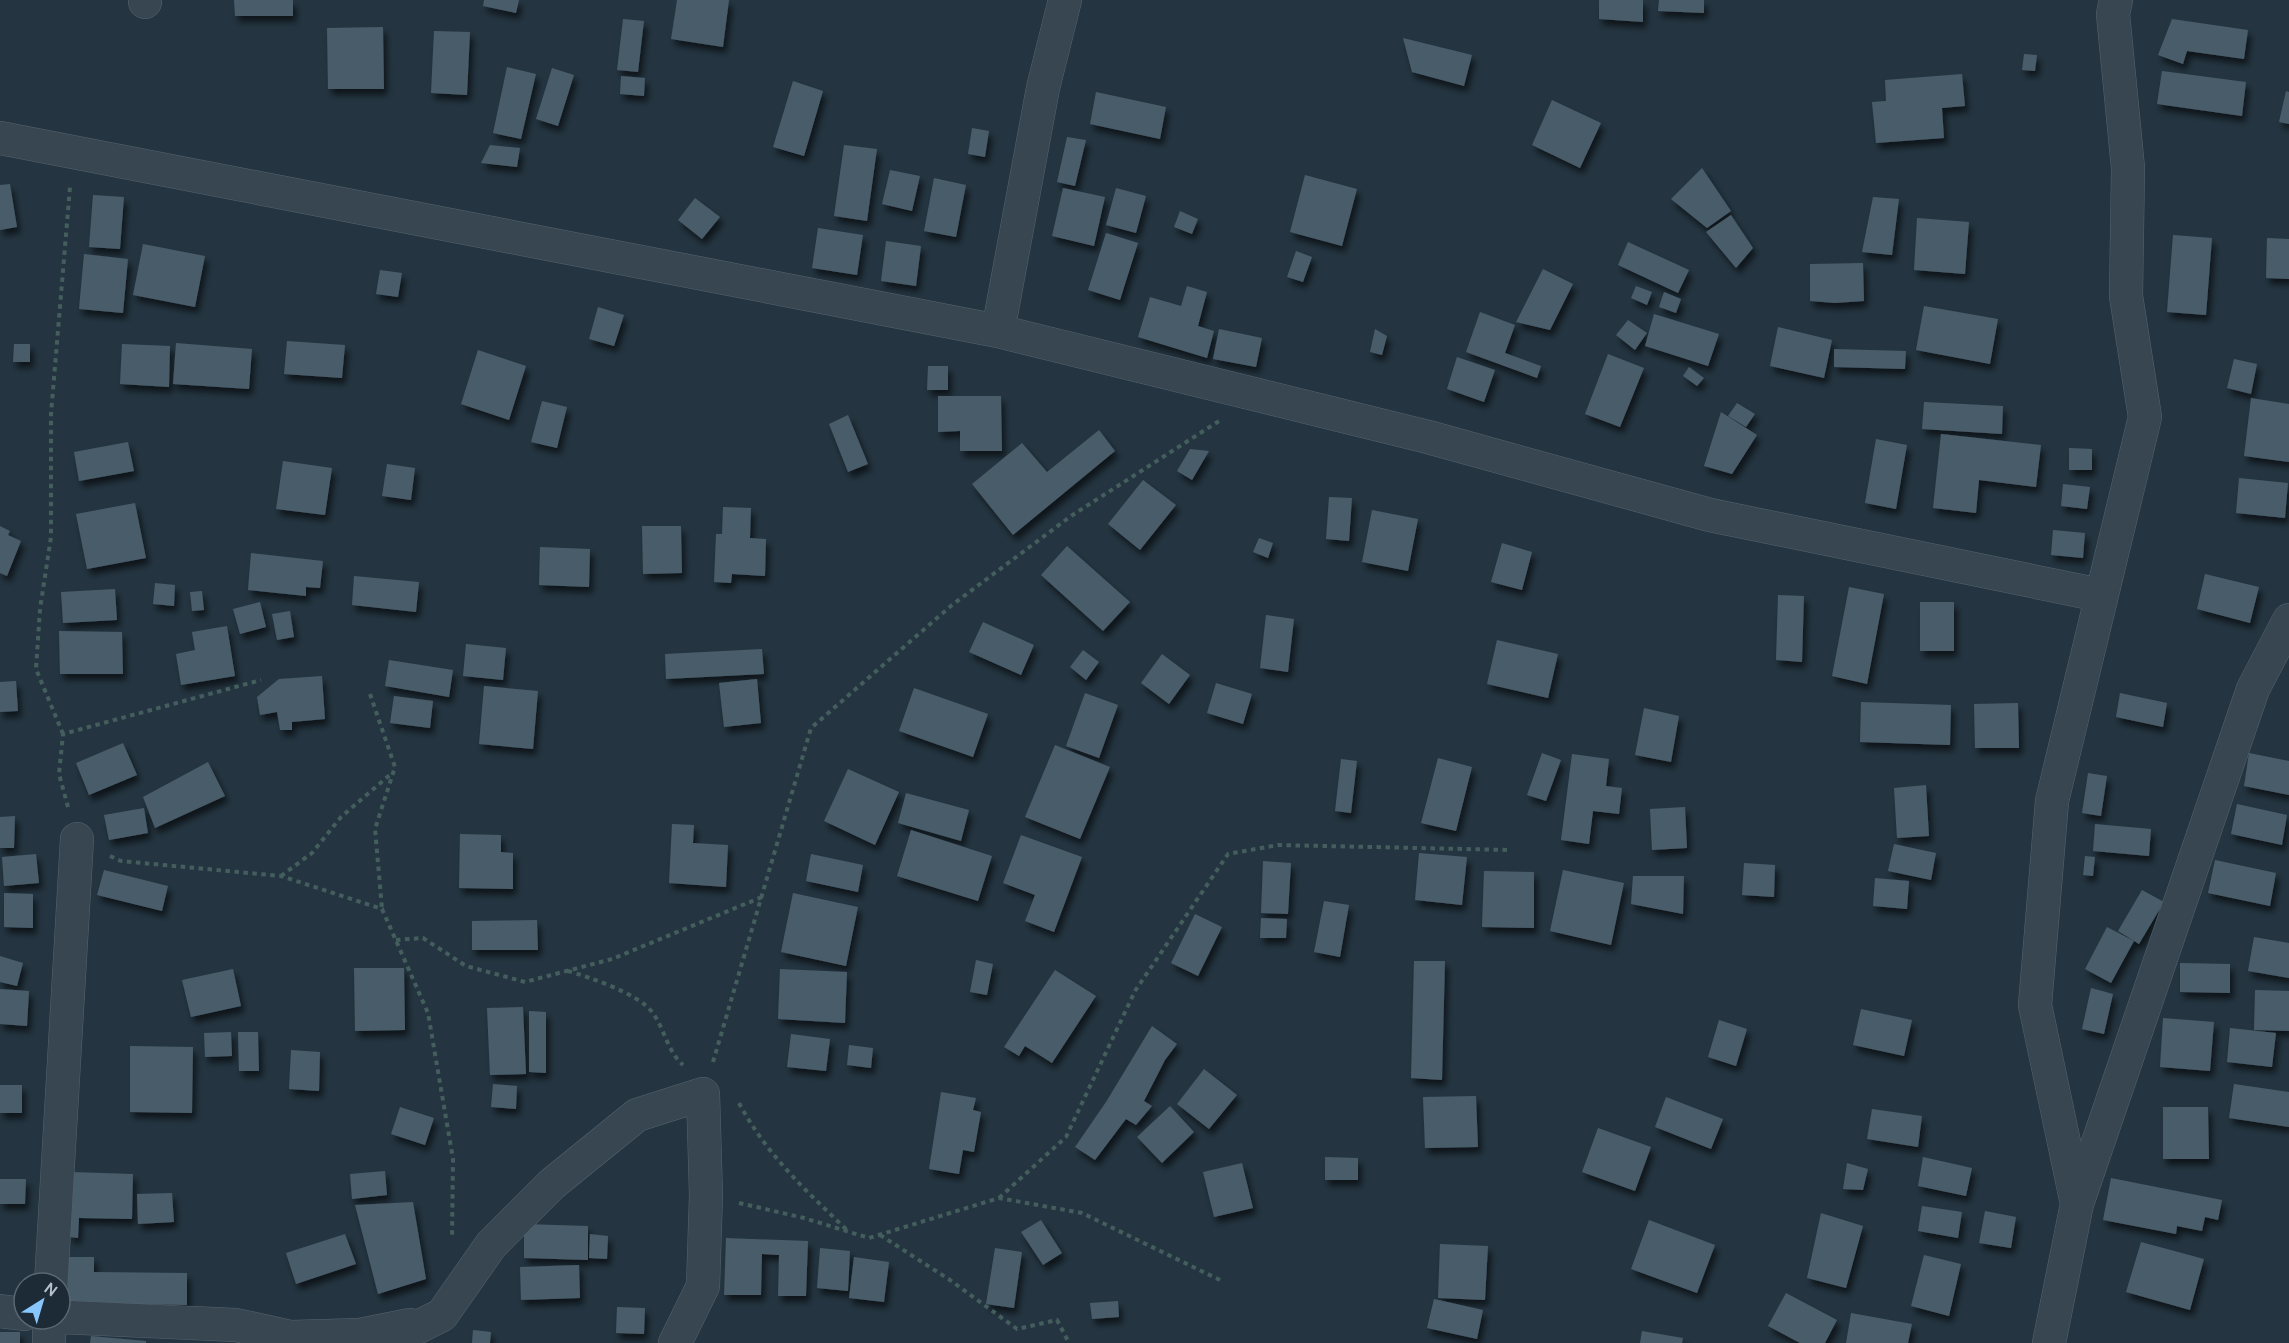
<svg xmlns="http://www.w3.org/2000/svg" width="2289" height="1343" viewBox="0 0 2289 1343" font-family="Cabin,sans-serif">
<defs>
<filter id="shadow"><feDropShadow dx="3.5" dy="6" stdDeviation="3" flood-color="#0009"/></filter>
</defs>
<rect width="100%" height="100%" fill="#243541"/>
<path fill="#4a5c6a" filter="url(#shadow)" d="M234,0H293V16H235Z
M484,0H519L516,13L483,6Z
M677,0H729L723,47L671,39Z
M1599,0H1643V22L1599,19Z
M1659,0H1704V13L1658,11Z
M623,19L644,21L638,72L617,70Z
M2172,19L2248,30L2244,59L2187,51L2183,64L2158,55Z
M383,27L384,89H328L327,28Z
M434,31L470,32L467,95L431,93Z
M1403,38L1472,55L1464,86L1412,72Z
M2024,54L2037,55L2035,71L2022,70Z
M507,67L536,74L521,139L493,133Z
M552,68L574,75L558,126L536,119Z
M2162,71L2246,82L2242,116L2157,104Z
M1962,74L1965,106L1942,108L1944,138L1876,143L1872,102L1886,101L1885,80Z
M621,76L645,78L644,96L620,94Z
M793,81L823,91L804,156L773,147Z
M2286,91L2289,92V124L2279,122Z
M1096,92L1166,107L1160,139L1090,124Z
M1552,100L1601,123L1580,168L1532,145Z
M972,128L989,131L985,157L968,154Z
M1067,137L1086,140L1075,186L1057,182Z
M490,145L520,148L517,167L481,163Z
M844,145L877,149L867,221L834,216Z
M1702,168L1731,211L1707,228L1671,199Z
M890,170L920,176L912,211L882,204Z
M1305,175L1357,189L1342,246L1290,232Z
M934,178L966,185L956,237L924,231Z
M10,184L17,227L0,230V185Z
M1063,188L1105,197L1094,246L1052,236Z
M1116,188L1146,196L1136,233L1106,225Z
M93,195L124,197L120,249L89,247Z
M1873,197L1899,199L1892,255L1862,252Z
M695,198L720,217L702,239L678,220Z
M1180,211L1198,219L1192,234L1174,227Z
M1731,215L1753,248L1736,268L1706,232Z
M1917,218L1969,222L1965,274L1914,270Z
M818,228L863,235L857,275L812,268Z
M1106,233L1138,243L1120,300L1088,290Z
M2173,235L2212,238L2206,315L2167,312Z
M2267,238L2289,239V279L2266,278Z
M886,241L921,246L916,286L881,281Z
M1628,242L1689,270L1678,293L1618,265Z
M143,244L205,256L195,307L133,295Z
M1296,251L1312,257L1303,282L1287,277Z
M84,254L128,259L123,313L79,309Z
M1863,263L1864,301L1835,303L1810,301V264Z
M1543,269L1573,284L1550,330L1516,322Z
M380,270L402,273L398,297L376,294Z
M1187,286L1207,292L1198,326L1214,331L1207,358L1138,337L1150,297L1181,306Z
M1636,286L1652,292L1647,305L1631,298Z
M1664,292L1681,299L1676,313L1659,307Z
M1924,306L1998,319L1990,364L1916,350Z
M598,307L624,315L614,346L589,339Z
M1480,312L1515,325L1505,353L1541,366L1537,378L1466,352Z
M1654,314L1719,334L1708,366L1645,346Z
M1628,320L1647,333L1635,350L1616,335Z
M1778,327L1832,340L1824,378L1770,366Z
M1219,329L1262,338L1256,367L1213,359Z
M1375,329L1387,336L1382,355L1370,352Z
M287,341L345,345L342,378L284,374Z
M176,343L252,349L249,389L173,384Z
M14,344H30V362H13Z
M122,344L170,346L169,387L120,384Z
M1834,349L1906,351L1905,369L1834,367Z
M478,350L526,366L509,420L461,404Z
M1608,354L1644,368L1620,427L1585,414Z
M1457,357L1495,370L1484,402L1447,389Z
M2234,359L2257,364L2251,394L2227,388Z
M928,366H948V390H927Z
M1689,367L1704,378L1697,386L1683,376Z
M938,396H1001L1002,451H960V431L938,432Z
M2251,398L2289,404V462L2244,456Z
M542,401L567,407L557,448L531,442Z
M1924,402L2003,406L2002,434L1922,429Z
M1737,403L1755,414L1746,427L1728,416Z
M1721,412L1757,435L1732,474L1704,466Z
M848,415L868,464L848,472L829,424Z
M1099,430L1115,451L1013,535L972,484L1022,443L1047,472Z
M1941,434L2041,445L2036,487L1979,480L1976,513L1933,508Z
M1876,439L1907,445L1896,509L1865,503Z
M128,442L134,471L79,481L74,452Z
M2069,448L2092,449V470H2069Z
M1190,449L1209,451L1192,480L1177,471Z
M283,461L332,468L325,515L276,509Z
M387,464L415,468L411,500L382,496Z
M2239,478L2288,483L2285,518L2236,513Z
M1143,480L1176,505L1140,550L1108,524Z
M2063,484L2090,487L2087,509L2061,506Z
M1329,497L1352,498L1349,541L1326,539Z
M135,503L146,558L87,569L76,514Z
M723,507L751,508L750,538L766,539L765,576L732,574L731,583L714,582L716,534H722Z
M1372,510L1418,519L1408,571L1362,562Z
M0,526L10,531L8,535L21,541L7,576L0,573Z
M642,526H681L682,573L643,574Z
M2053,530L2085,533L2083,558L2051,555Z
M1259,538L1273,543L1268,558L1253,552Z
M1502,543L1532,552L1522,590L1491,582Z
M1067,546L1130,602L1103,631L1041,575Z
M540,547L590,549L589,587L539,585Z
M251,553L323,561L320,588L306,587V596L248,590Z
M2205,574L2259,587L2250,623L2197,609Z
M354,576L419,582L416,612L352,605Z
M155,583L175,585L174,606L153,604Z
M1849,587L1884,594L1867,684L1832,676Z
M115,589L117,620L63,623L61,592Z
M202,591L204,610L192,611L190,592Z
M1778,595L1804,596L1802,662L1776,660Z
M260,602L266,627L240,634L233,609Z
M1920,602H1954V651H1920Z
M290,611L294,637L277,640L272,614Z
M1266,615L1294,619L1288,672L1260,668Z
M983,622L1034,645L1021,675L969,652Z
M227,626L235,676L181,685L176,654L195,650L192,632Z
M59,631L122,632L123,674H60Z
M1497,640L1558,654L1548,698L1487,684Z
M466,644L506,648L503,680L463,676Z
M762,649L764,674L666,679L665,654Z
M1083,650L1099,662L1086,680L1070,667Z
M1162,654L1190,675L1169,704L1141,683Z
M389,660L453,670L449,697L385,686Z
M322,676L325,719L292,722V730H280L277,712L260,715L257,697L279,679Z
M757,679L761,723L724,727L719,683Z
M16,681L18,711L0,712V682Z
M1216,683L1252,694L1243,724L1207,713Z
M484,686L538,691L533,749L479,744Z
M914,688L988,714L973,757L899,731Z
M1085,693L1118,705L1099,758L1066,746Z
M2120,693L2167,703L2163,727L2116,717Z
M394,696L433,701L430,728L390,723Z
M1861,702L1951,705L1950,745L1860,742Z
M2018,703L2019,748H1975L1974,704Z
M1644,708L1679,716L1671,762L1635,755Z
M123,743L137,775L89,795L76,763Z
M1055,745L1110,767L1080,839L1025,817Z
M1542,753L1561,760L1546,801L1527,795Z
M2249,753L2289,761V795L2244,786Z
M1572,754L1609,759L1606,786L1622,788L1619,814L1593,811L1589,844L1561,840Z
M1438,758L1472,767L1456,831L1421,823Z
M1341,759L1357,761L1351,813L1335,811Z
M208,762L225,796L155,828L143,797Z
M848,769L899,792L875,845L824,821Z
M2088,773L2107,776L2101,816L2082,813Z
M1926,785L1929,836L1897,838L1894,788Z
M906,793L969,810L961,841L898,823Z
M2237,804L2287,815L2282,845L2231,834Z
M1685,807L1687,848L1652,850L1650,809Z
M144,808L148,833L109,840L104,815Z
M15,816L14,848H0V817Z
M672,824L694,825L693,843L728,845L726,887L669,883Z
M2095,824L2151,829L2149,856L2093,851Z
M911,830L992,856L978,901L897,876Z
M460,834L501,835V852L513,853V889L459,888Z
M1021,835L1082,857L1054,932L1025,921L1035,895L1003,883Z
M1894,844L1936,853L1931,880L1888,871Z
M1419,853L1467,857L1462,905L1415,900Z
M36,854L39,883L4,886L2,857Z
M811,854L863,865L858,892L806,881Z
M2085,856L2095,857L2093,876L2083,875Z
M2215,860L2276,873L2270,906L2208,893Z
M1263,861L1291,863L1288,914L1261,913Z
M1744,863L1775,865L1774,897L1742,895Z
M104,870L168,886L162,911L97,895Z
M1563,870L1624,883L1611,945L1550,931Z
M1484,871L1534,872V928L1482,927Z
M1633,876H1684L1683,914L1631,904Z
M1875,878L1909,881L1907,909L1873,906Z
M2142,890L2164,902L2139,944L2118,931Z
M4,893L33,894V928L4,927Z
M793,893L858,907L846,966L781,952Z
M1324,901L1349,905L1340,957L1314,952Z
M1195,914L1222,927L1198,976L1171,963Z
M1261,918L1287,919L1286,938H1260Z
M537,920L538,950H472V921Z
M2107,927L2134,941L2111,983L2085,969Z
M2254,937L2289,943V978L2248,971Z
M0,956L23,963L17,986L0,982Z
M976,960L993,964L987,995L970,992Z
M1414,961H1445L1442,1080L1411,1078Z
M2180,963L2230,964V993L2180,992Z
M354,968H404L405,1030L355,1031Z
M233,969L241,1006L191,1017L182,980Z
M780,969L847,972L845,1023L778,1019Z
M1055,970L1096,996L1052,1063L1025,1046L1019,1056L1004,1047Z
M2091,988L2113,994L2104,1034L2082,1029Z
M0,989L29,991L27,1026L0,1024Z
M2255,990L2289,991V1031L2254,1030Z
M523,1007L526,1074L490,1075L487,1008Z
M1861,1009L1912,1020L1904,1056L1853,1045Z
M529,1011L546,1012V1073L529,1072Z
M2163,1018L2214,1022L2210,1071L2160,1067Z
M1719,1020L1747,1029L1736,1066L1708,1057Z
M1152,1026L1177,1044L1165,1060L1144,1101L1152,1106L1136,1125L1126,1119L1095,1160L1075,1147L1106,1102Z
M2230,1028L2276,1033L2272,1067L2227,1062Z
M231,1032L232,1056L205,1057L204,1033Z
M238,1032H258L259,1071H239Z
M791,1034L830,1039L826,1071L787,1067Z
M849,1045L873,1048L871,1068L847,1065Z
M130,1046L193,1047L192,1113L130,1112Z
M291,1050L320,1052L319,1091L289,1089Z
M1204,1069L1237,1095L1209,1129L1177,1104Z
M493,1084L517,1086L516,1109L491,1107Z
M2234,1084L2289,1092V1127L2229,1118Z
M0,1085H22V1113H0Z
M941,1092L976,1098L973,1110L981,1112L974,1152L963,1150L959,1174L929,1169Z
M1476,1096L1478,1147L1425,1148L1423,1097Z
M1666,1097L1723,1119L1711,1149L1655,1127Z
M1170,1106L1194,1132L1162,1163L1137,1137Z
M400,1107L434,1118L425,1145L391,1134Z
M2163,1107H2208L2209,1159H2163Z
M1872,1109L1922,1116L1918,1147L1867,1139Z
M1598,1128L1651,1147L1635,1191L1582,1172Z
M1325,1157L1358,1158V1180H1325Z
M1923,1157L1972,1168L1966,1196L1918,1186Z
M1242,1163L1253,1208L1214,1217L1203,1172Z
M1847,1163L1868,1169L1863,1190L1843,1189Z
M385,1171L387,1195L352,1199L350,1174Z
M71,1172L133,1174L132,1219L79,1218L78,1238L69,1237Z
M2111,1178L2222,1200L2218,1220L2205,1217L2202,1231L2177,1226L2176,1234L2103,1220Z
M0,1179H26L25,1204H0Z
M172,1193L174,1222L138,1224L137,1194Z
M413,1202L426,1279L378,1294L355,1205Z
M1922,1206L1962,1212L1958,1238L1918,1231Z
M1985,1211L2016,1217L2011,1248L1979,1243Z
M1821,1213L1863,1226L1846,1288L1807,1278Z
M1041,1220L1062,1253L1043,1265L1021,1232Z
M1649,1220L1715,1245L1697,1293L1631,1269Z
M524,1224L588,1226V1260L524,1258Z
M345,1234L356,1264L296,1284L286,1253Z
M590,1234L608,1236L607,1259L589,1258Z
M726,1238L808,1241L806,1296H778L779,1255L762,1254L761,1295H724Z
M2141,1242L2204,1259L2190,1310L2126,1292Z
M1440,1244L1488,1246L1485,1300L1438,1298Z
M820,1248L850,1251L848,1291L817,1288Z
M995,1248L1022,1252L1014,1308L986,1304Z
M1924,1255L1961,1264L1949,1316L1911,1306Z
M68,1257H94V1272L187,1273V1305L68,1303Z
M854,1257L889,1262L884,1302L849,1298Z
M579,1265L580,1298L521,1300L520,1267Z
M1786,1293L1837,1320L1825,1343H1800L1768,1326Z
M1434,1299L1483,1310L1477,1339L1427,1328Z
M1118,1301L1119,1317L1092,1319L1090,1303Z
M617,1307L645,1308L644,1334L616,1333Z
M1851,1313L1912,1324L1908,1343H1846Z
M473,1330L491,1332L490,1343H472Z
M1642,1331L1683,1338L1682,1343H1640Z
M0,1332H20V1343H0Z
M91,1336L146,1341V1343H90Z"/>
<g fill="none" stroke-linecap="round" stroke-linejoin="round">
<defs>
<path id="street" d="M145,2V0
M0,138L998,331L1428,437L1710,515L2100,595
M998,331L1043,88L1065,0
M2077,1204L2253,689L2289,620
M51,1283L77,839
M0,1311L24,1314
M60,1317L236,1325L291,1337L360,1335L410,1325
M49,1319V1343
M386,1343L442,1315L491,1245L552,1184L637,1115L703,1094L706,1195L703,1286L675,1343
M2049,1343L2077,1204L2035,1005L2052,801L2145,417L2126,296L2128,168L2113,14L2116,0"/>
</defs>
<use href="#street" stroke="#56646e" stroke-width="34"/>
<path stroke="#445e5d" stroke-width="4" stroke-dasharray="4.5 4.5" stroke-linecap="butt" d="M370,694L395,767L375,829L382,909
M63,734L36,669L40,609L51,537V414L70,187
M68,807L59,774L63,734L261,680
M110,856L121,861L281,876L382,909L428,1013L453,1159L452,1238
M281,876L312,853L341,817L392,773
M396,940L423,938L466,966L525,982L612,959L762,897
M568,971C589,977 639,994 652,1012C665,1029 667,1051 683,1065
M713,1062L811,728L952,605L1071,516L1219,421
M739,1103C766,1154 807,1192 848,1231
M999,1198L1066,1137L1135,991L1228,854L1278,845L1510,850
M739,1203L804,1218L869,1238L999,1198L1082,1213L1224,1282
M880,1235L950,1280L1017,1329L1057,1320L1069,1343"/>
<use href="#street" stroke="#384651" stroke-width="33"/>
</g>
<g transform="translate(42 1301) rotate(37)"><circle r="28" fill="#1d2b36" stroke="#5a6772" stroke-width="1.5"/>
<path d="M0-4.5L10 22L0 15L-10 22Z" fill="#87c7fd"/>
<text y="-9" font-size="16" font-weight="bold" text-anchor="middle" fill="#b5c1cb">N</text>
</g>
</svg>
